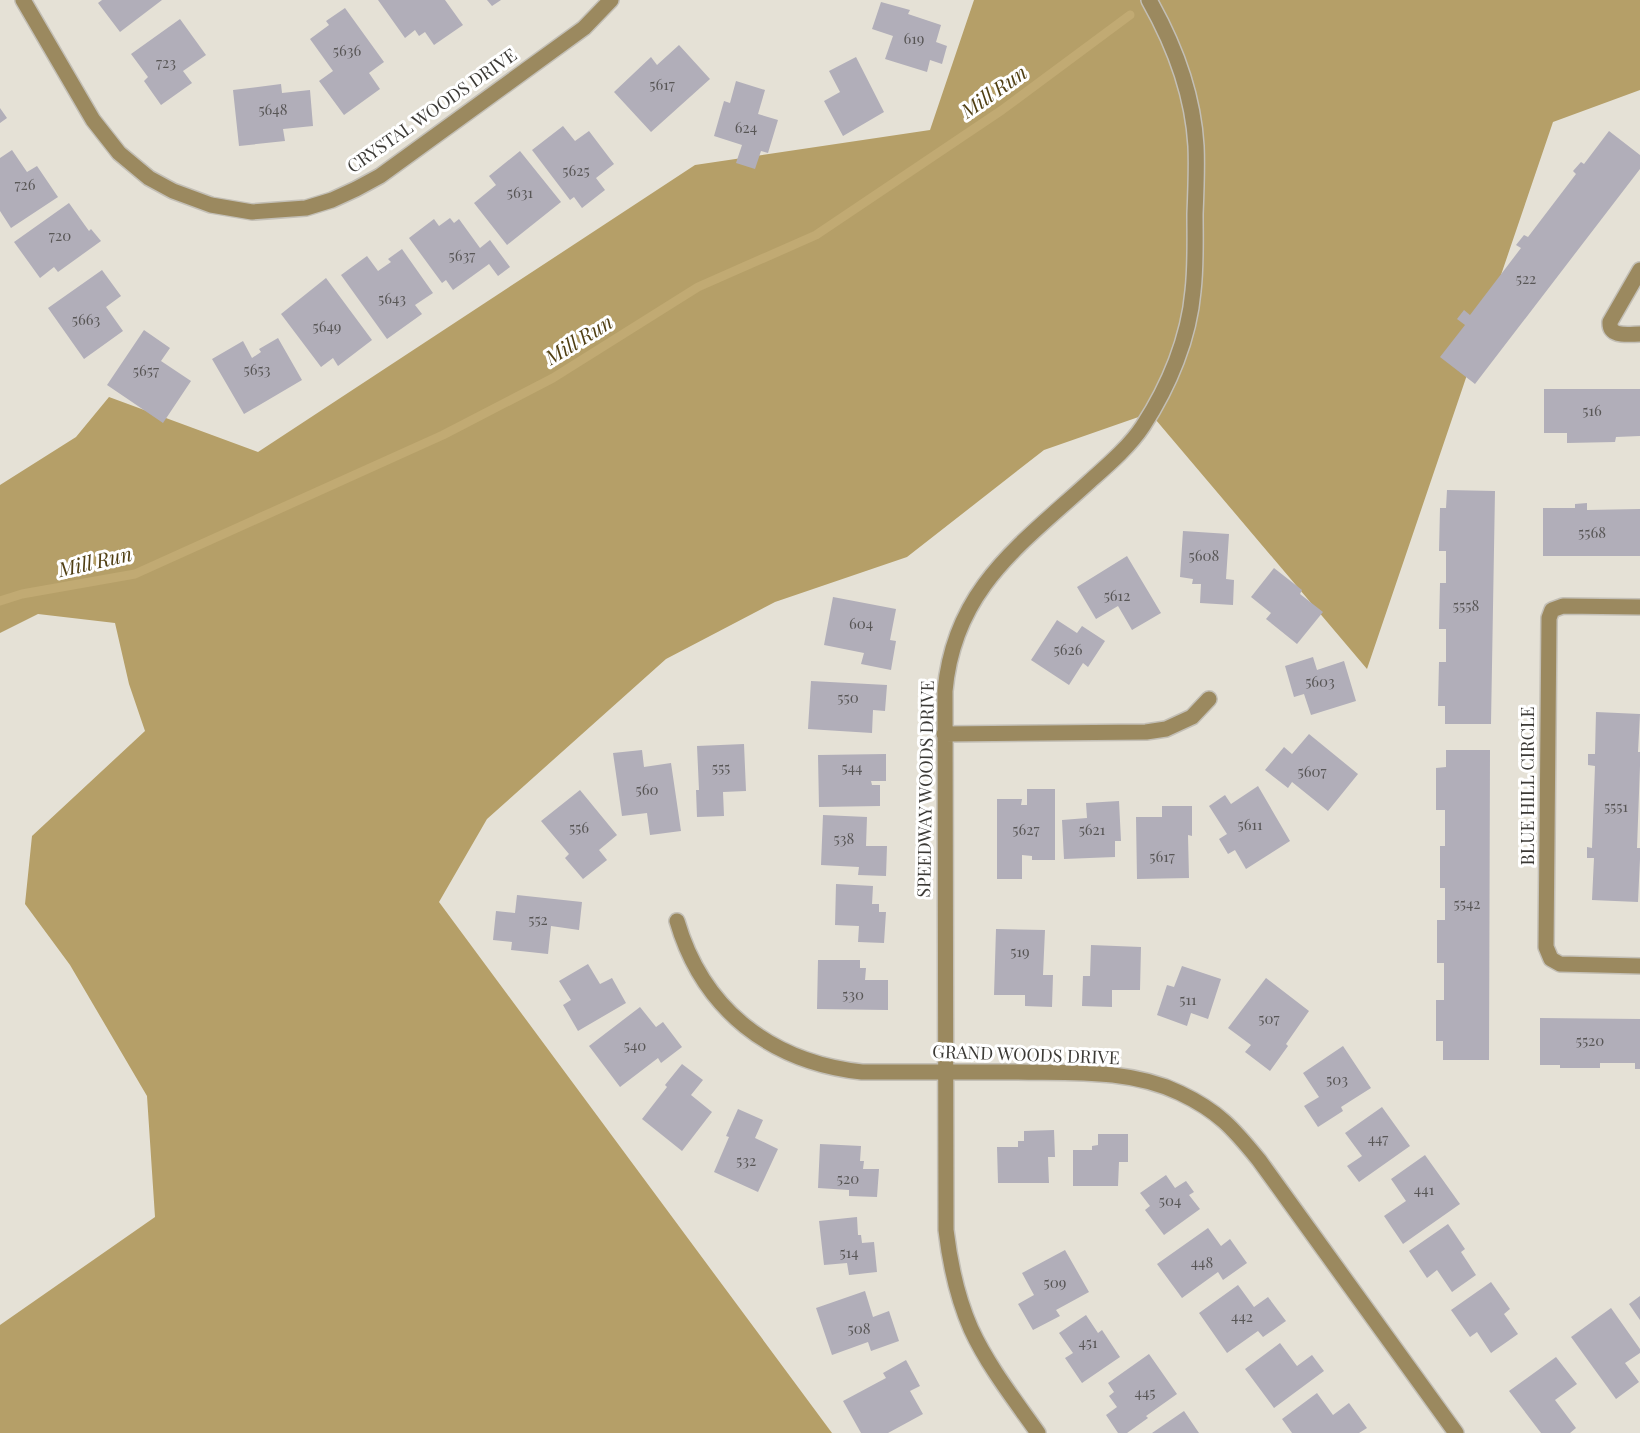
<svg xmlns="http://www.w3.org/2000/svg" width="1640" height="1433" viewBox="0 0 1640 1433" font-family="'Playfair Display',serif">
<rect width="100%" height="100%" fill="#e5e1d6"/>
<path fill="#b59f68" d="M974,0H1640V90L1553,122L1367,669L1150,413L1044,450L907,557L775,602L666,659L487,819L439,902L832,1433H0V1325L155,1217L147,1096L70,965L25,904L32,836L145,731L129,684L115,623L38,614L0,633V485L76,437L109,397L258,452L695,165L930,130Z"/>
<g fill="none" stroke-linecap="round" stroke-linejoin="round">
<path stroke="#c1aa73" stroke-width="9" d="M0,601L22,594L135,574L443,435L553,378L698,287L816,235L1002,110L1130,15"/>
</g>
<path fill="#b1aeb9" d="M102,0H162L120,32L98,3Z
M378,0H445L463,25L434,45L425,32L419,36L415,30L405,38Z
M487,0H501L492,6Z
M881,2L910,10L908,14L941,25L936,42L947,46L942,64L930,60L927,72L885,59L893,36L872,29Z
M345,8L384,62L369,73L380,89L344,115L319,81L333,71L310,39L329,25L326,21Z
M180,19L206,55L183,71L192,83L161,105L144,81L148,77L131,54Z
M679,45L710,79L651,132L614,92L651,57L657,65Z
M856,57L884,112L843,136L824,101L840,92L829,71Z
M736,81L765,90L758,114L778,120L768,153L761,151L755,169L736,163L742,145L714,136L724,101L730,103Z
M281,84L282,93L310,90L313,126L283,129L285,141L239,146L233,90Z
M0,108L7,118L0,123Z
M563,126L575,141L589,131L614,164L596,178L605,190L582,208L574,197L570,200L532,150Z
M1609,131L1640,155V169L1475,384L1440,357L1465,325L1457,319L1464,310L1470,315L1521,248L1516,245L1524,235L1528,237L1576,174L1573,171L1581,162L1584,164Z
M12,150L27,172L37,166L58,197L11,228L0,211V158Z
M520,151L561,202L507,245L474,203L496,185L489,176Z
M69,203L89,231L91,229L101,241L58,272L54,267L40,278L14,242Z
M450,218L454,223L459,219L480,248L490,240L510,267L498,276L489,264L453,290L446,280L442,283L409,238L434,219L439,226Z
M402,249L433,293L415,305L422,314L387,339L341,275L367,256L378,271L391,262L388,259Z
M102,270L121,296L106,307L123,331L84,359L48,308Z
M326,278L372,340L338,366L333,358L321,367L281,314Z
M144,330L170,348L161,361L191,381L163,423L107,385Z
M278,338L302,380L244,414L212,359L243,341L252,358L261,352L259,349Z
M1544,389H1640V436L1616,437L1615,442L1567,443V433H1544Z
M1447,490L1495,491L1491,724H1445V706H1438L1439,662H1446V629H1439L1440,583H1446V551H1439L1440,508H1446Z
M1587,503V510L1640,509V556H1543V508H1575V504Z
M1183,531L1229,534L1226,579L1234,580L1233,605L1200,603L1201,584H1192L1193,579L1180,577Z
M1127,556L1161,613L1132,630L1118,606L1096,619L1077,587Z
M1274,568L1302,590L1300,594L1323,612L1297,644L1266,619L1271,613L1251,597Z
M833,597L896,609L890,640L896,641L891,670L861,664L864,653L824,645Z
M1057,620L1077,633L1082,626L1105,641L1088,667L1083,663L1069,685L1031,660Z
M1313,657L1317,670L1344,661L1356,701L1311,715L1304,694L1294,697L1285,666Z
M811,681L887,685L885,711L873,710L872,733L808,729Z
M1596,712L1640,714L1638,752H1640V766L1637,848H1640V859L1638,902L1592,900L1594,858H1587V847L1592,848L1595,766L1588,765V754H1595Z
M1309,734L1358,774L1328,811L1292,782L1288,788L1265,770L1284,747L1292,754Z
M744,744L746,791L723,792L724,816L697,817L696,790H699L697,746Z
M642,750L644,767L671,763L681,831L650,835L647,813L622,816L613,753Z
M1446,750H1490L1489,1060H1443V1041H1436V1000H1444V963H1437V920H1445V888H1440V846H1445V810H1436V768L1446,767Z
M886,754V781H871L872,785H880V806L819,807L818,755Z
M1258,786L1290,841L1246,869L1235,850L1228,854L1219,839L1227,834L1209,806L1225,795L1231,804Z
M1027,789H1055V860H1032V856L1022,855V879H997V799H1022L1021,805H1027Z
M580,790L617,835L599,850L607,860L583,879L565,858L569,854L541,821Z
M1119,801L1121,841H1115V857L1064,859L1062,820L1087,818L1086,803Z
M1162,806H1192V836L1188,835L1189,878L1137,879L1136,817H1162Z
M823,815L867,817L866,846H887L886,876L858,875L859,867L821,865Z
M836,884L873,886L872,904H879V912H886L884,943L858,942L859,926L835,925Z
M517,895L582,902L579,930L551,926L548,954L511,950L512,942L493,940L496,911L515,913Z
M996,929L1045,930L1043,975H1053L1052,1007L1025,1006V995H994Z
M1091,945L1141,947L1140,990H1112V1007L1082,1006L1083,976H1090Z
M818,960H860V968H866L865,980H888V1010L817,1009Z
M588,964L600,984L612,978L626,1003L578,1031L563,1005L571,1000L559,981Z
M1182,966L1221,979L1208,1019L1191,1013L1187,1026L1157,1015L1167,985L1174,987Z
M1266,978L1309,1011L1286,1044L1288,1046L1270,1071L1245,1052L1251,1045L1228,1028Z
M640,1007L656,1027L663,1022L682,1047L661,1063L658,1058L620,1087L589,1046Z
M1540,1018L1640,1019V1069H1635V1063H1600V1068H1560V1065H1540Z
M1343,1046L1371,1088L1341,1107L1343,1111L1318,1127L1304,1106L1319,1097L1303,1073Z
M682,1064L703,1080L691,1095L712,1112L682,1151L642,1119L667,1087L665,1085Z
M1382,1107L1410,1146L1359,1182L1347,1166L1362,1156L1345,1133Z
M738,1109L763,1120L755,1138L778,1149L758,1192L714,1172L729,1137L726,1136Z
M1054,1130L1055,1157H1048L1049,1183H998L997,1147H1018V1141H1024V1131Z
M1098,1134H1128V1162H1119L1118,1186H1073V1150H1092V1146L1098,1145Z
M820,1144L861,1146L860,1161H864L863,1169H879L877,1197L849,1196V1190L818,1188Z
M1425,1155L1460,1204L1403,1244L1384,1216L1406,1201L1391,1179Z
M1166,1175L1175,1188L1186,1181L1194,1192L1189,1195L1200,1209L1164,1235L1145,1210L1150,1206L1140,1193Z
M857,1217L858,1235H861L862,1243L874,1242L877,1272L849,1275L847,1263L824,1265L819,1221Z
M1448,1224L1465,1249L1461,1252L1476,1275L1452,1292L1437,1270L1427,1278L1409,1251Z
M1208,1228L1221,1246L1230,1239L1247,1263L1223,1280L1218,1272L1182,1298L1157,1264Z
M1065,1250L1089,1292L1056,1310L1060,1316L1033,1330L1018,1304L1034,1295L1022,1273Z
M1491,1282L1510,1309L1504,1314L1518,1334L1491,1353L1477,1332L1470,1337L1451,1310Z
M1238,1285L1254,1307L1268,1297L1286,1321L1263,1337L1258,1331L1227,1353L1199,1313Z
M865,1291L873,1317L889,1311L899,1341L871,1351L868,1342L832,1355L816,1308Z
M1640,1296V1320L1629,1304Z
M1611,1308L1640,1349V1353L1625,1363L1639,1382L1616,1399L1571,1337Z
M1086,1315L1098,1333L1102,1330L1120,1357L1082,1383L1065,1358L1073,1353L1059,1333Z
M1280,1343L1297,1366L1312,1355L1324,1371L1274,1408L1245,1369Z
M1149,1354L1177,1394L1146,1416L1148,1418L1127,1433H1118L1106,1415L1117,1407L1109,1396L1114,1392L1108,1383Z
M1556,1357L1577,1384L1555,1400L1576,1428L1570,1433H1541L1509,1391Z
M906,1360L920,1386L910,1391L923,1414L888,1433H861L843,1401L886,1378L883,1373Z
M1317,1393L1333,1415L1349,1403L1367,1428L1359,1433H1292L1282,1419Z
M1184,1411L1199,1433H1152Z"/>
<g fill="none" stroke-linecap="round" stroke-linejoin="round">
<defs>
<path id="minor" d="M23,0L93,120L119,153L149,178L173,191L211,205L252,212L306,208L332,200L356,189L380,176L584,28L611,0
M1640,270L1610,322C1609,338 1629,334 1640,334
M1640,607L1563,606L1552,610L1549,618L1546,947L1551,959L1560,964L1640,966
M944,734L1146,732L1166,729L1192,717L1209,699
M677,921C703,1010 771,1062 862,1072C914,1072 966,1072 1018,1072C1072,1073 1130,1069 1180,1093C1218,1111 1233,1128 1259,1160L1456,1433
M1038,1433C1014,1399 988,1366 971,1329C957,1297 950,1264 946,1230L945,691C954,589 1020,545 1090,481C1108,465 1130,446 1143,426C1169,386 1189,338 1193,291C1196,265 1195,239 1195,214C1196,191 1197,168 1196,146C1193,93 1175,46 1149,0"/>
</defs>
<use href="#minor" stroke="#c3bfb6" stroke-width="18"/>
<use href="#minor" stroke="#9b895f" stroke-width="15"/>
</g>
<g text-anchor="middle" stroke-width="6" stroke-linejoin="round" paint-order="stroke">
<g font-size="15" fill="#585656">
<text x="914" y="44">619</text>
<text x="347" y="56">5636</text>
<text x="166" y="68">723</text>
<text x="662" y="90">5617</text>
<text x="273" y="115">5648</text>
<text x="746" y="133">624</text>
<text x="576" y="176">5625</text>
<text x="25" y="190">726</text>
<text x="520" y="198">5631</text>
<text x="60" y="241">720</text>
<text x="462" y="261">5637</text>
<text x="1526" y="284">522</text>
<text x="392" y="304">5643</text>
<text x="86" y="325">5663</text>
<text x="327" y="332">5649</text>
<text x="257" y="375">5653</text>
<text x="146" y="376">5657</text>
<text x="1592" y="416">516</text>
<text x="1592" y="538">5568</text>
<text x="1204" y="561">5608</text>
<text x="1117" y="601">5612</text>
<text x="1466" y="611">5558</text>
<text x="861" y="629">604</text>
<text x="1068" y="655">5626</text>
<text x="1320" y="687">5603</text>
<text x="848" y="703">550</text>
<text x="721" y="773">555</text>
<text x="852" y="773">544</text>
<text x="1312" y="777">5607</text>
<text x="647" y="795">560</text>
<text x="1616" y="812">5551</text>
<text x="1250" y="830">5611</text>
<text x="579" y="833">556</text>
<text x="1026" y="835">5627</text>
<text x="1092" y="835">5621</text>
<text x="844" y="844">538</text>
<text x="1162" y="862">5617</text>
<text x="1467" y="909">5542</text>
<text x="538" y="925">552</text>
<text x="1020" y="957">519</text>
<text x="853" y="1000">530</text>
<text x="1188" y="1005">511</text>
<text x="1269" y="1024">507</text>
<text x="1590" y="1046">5520</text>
<text x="635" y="1051">540</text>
<text x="1337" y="1085">503</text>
<text x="1378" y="1144">447</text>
<text x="746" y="1166">532</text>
<text x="848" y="1184">520</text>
<text x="1424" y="1195">441</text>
<text x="1170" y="1206">504</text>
<text x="849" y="1258">514</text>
<text x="1202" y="1268">448</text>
<text x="1055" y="1288">509</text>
<text x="1242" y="1322">442</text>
<text x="859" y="1334">508</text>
<text x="1088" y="1348">451</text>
<text x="1145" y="1398">445</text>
</g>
<g font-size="18" fill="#3b3935" stroke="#fff">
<text transform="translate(432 111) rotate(-35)" y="6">CRYSTAL WOODS DRIVE</text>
<text transform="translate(1528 786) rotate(-90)" y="6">BLUE HILL CIRCLE</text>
<text transform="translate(926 789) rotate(-89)" y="6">SPEEDWAY WOODS DRIVE</text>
<text transform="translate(1026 1055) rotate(2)" y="6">GRAND WOODS DRIVE</text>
</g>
<g font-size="20" font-style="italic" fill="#503f13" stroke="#fff">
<text transform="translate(994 92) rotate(-35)" y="7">Mill Run</text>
<text transform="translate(579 340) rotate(-32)" y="7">Mill Run</text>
<text transform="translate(95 562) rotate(-13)" y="7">Mill Run</text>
</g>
</g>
</svg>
